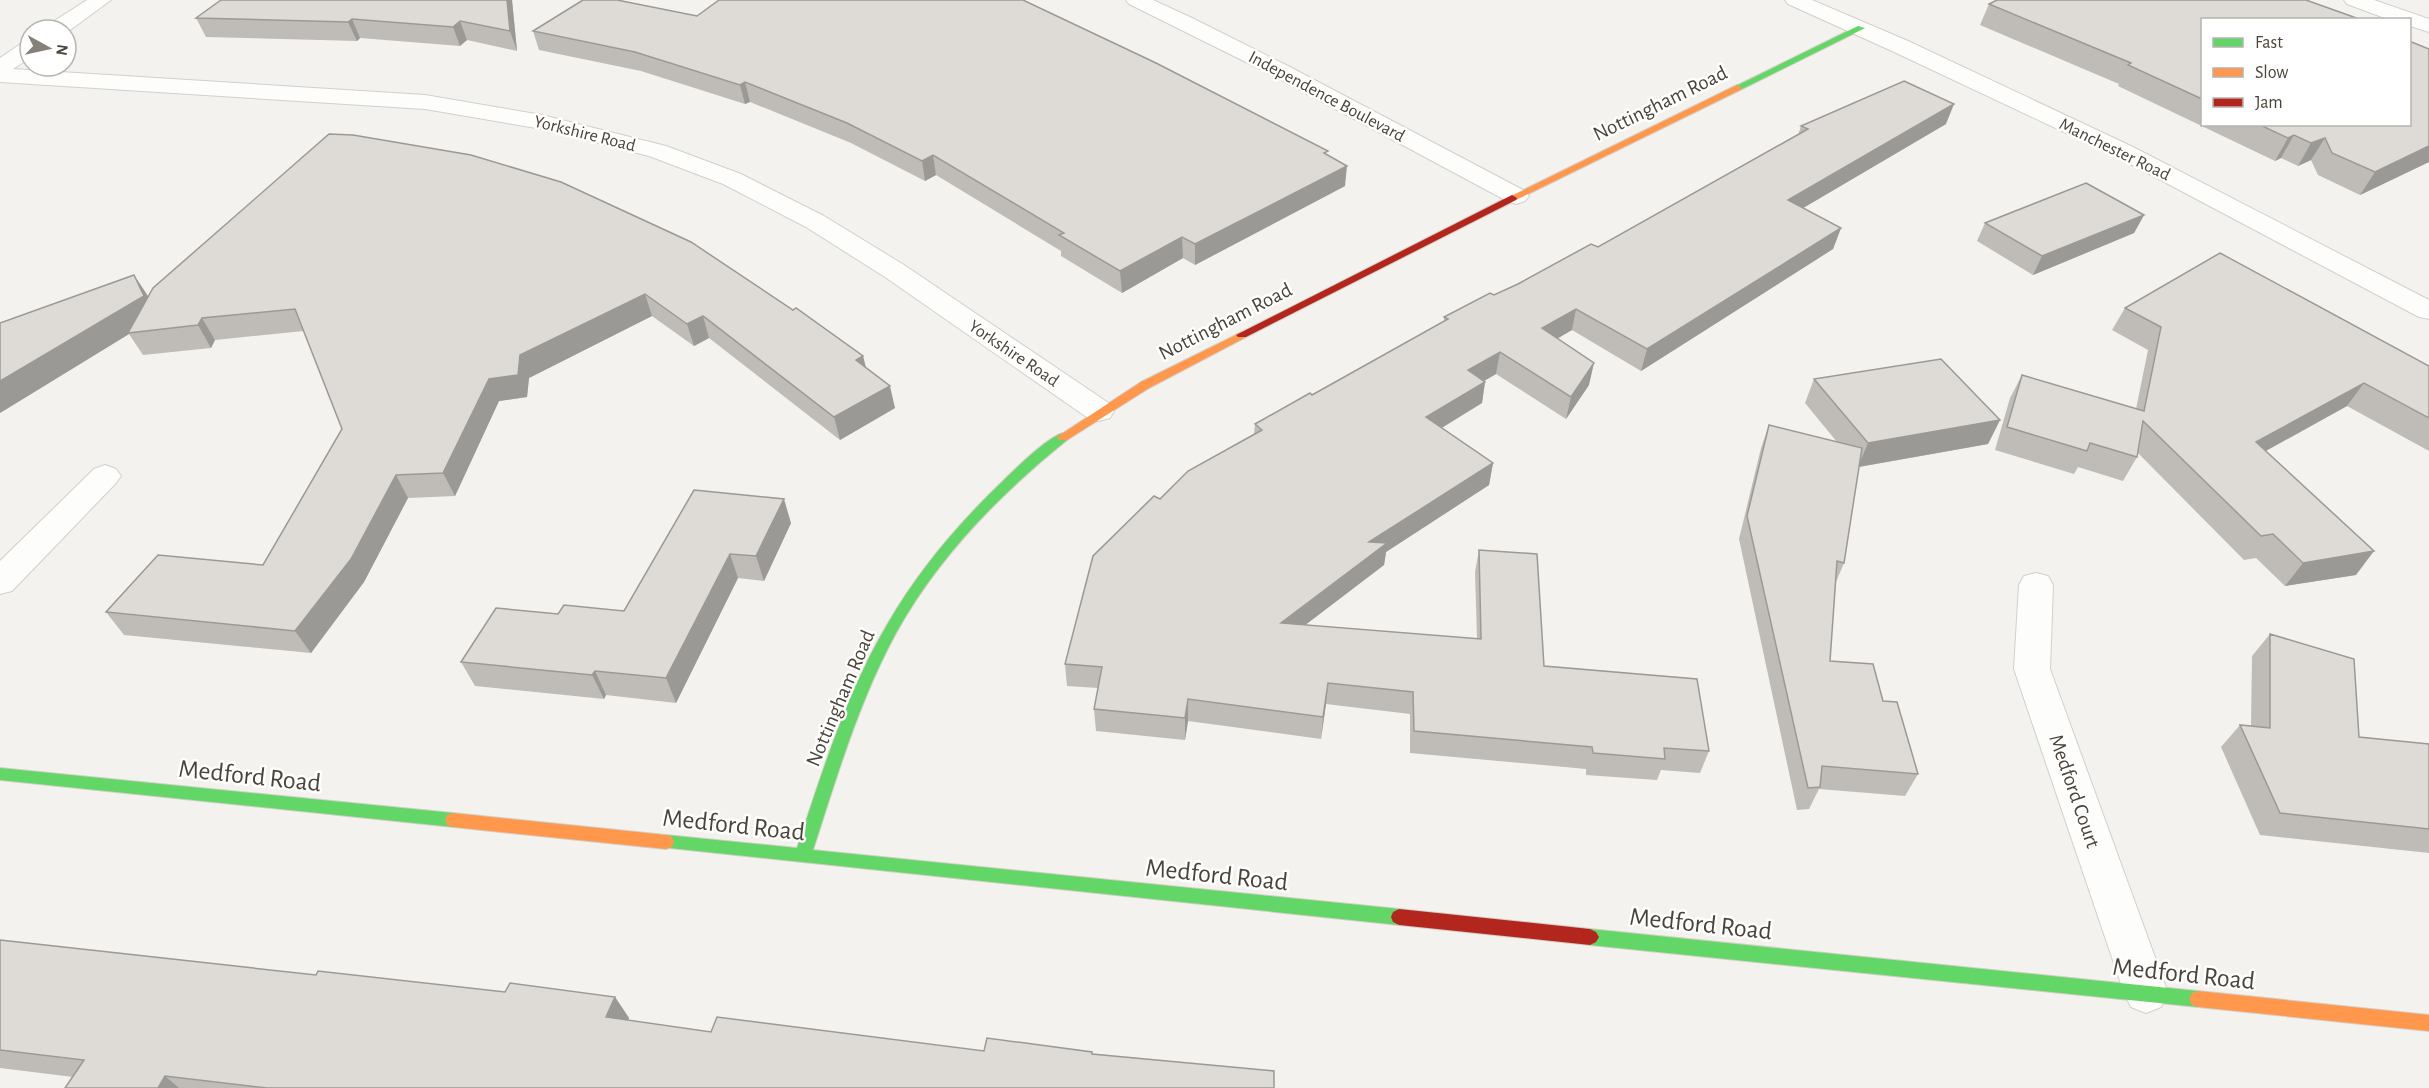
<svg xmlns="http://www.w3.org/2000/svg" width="2429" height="1088" viewBox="0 0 2429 1088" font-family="'Alegreya Sans',sans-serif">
<rect width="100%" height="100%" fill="#f4f2ee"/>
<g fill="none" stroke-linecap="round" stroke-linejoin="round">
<defs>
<path id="street" d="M87,0H111L66,33V30H45L48,25Z
M1126,0H1153L1192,18L1288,66L1525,191L1529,196L1525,201L1516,204L1507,201L1272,75L1129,4Z
M1785,0H1812L1908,41L2133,147L2429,300V319L2419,317L2117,157L1892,51L1788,4Z
M2344,0H2374L2429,19V32L2410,26V20H2390L2347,4Z
M30,42V58L13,69L425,95L542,115L666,146L741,174L824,216L904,265L1110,404L1114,411L1110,418L1099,421L1088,418L885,277L806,227L723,184L649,156L542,129L425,109L0,82V58L22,43Z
M105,465L116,469L121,476L116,483L12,591L0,594V561L94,469Z
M2036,573L2048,576L2053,585L2050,669L2168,993L2161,1007L2146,1013L2131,1007L2124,993L2014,669L2019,585L2024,576Z"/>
<path id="fast" d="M1858,26L1865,28L1740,90L1732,88Z
M1063,433L1067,434L1069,437L1067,440C1000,494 938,557 896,633C859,701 837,776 813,850L1399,909L1405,912L1407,917L1405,922L1399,925L660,847L658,842L660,837L666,835L797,848C822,773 846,694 887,625C918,571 958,524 1003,481C1015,469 1048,437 1063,433Z
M0,768L453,813L459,815L461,820L459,825L453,827L0,780Z
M1590,929L2198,991L2204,993L2207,999L2204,1005L2198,1007L1590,945L1584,942L1581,937L1584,932Z"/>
<path id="slow" d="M1737,85L1742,88L1740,90L1516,200L1512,201L1507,198Z
M1242,332L1248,335L1246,337L1149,388L1067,440H1059L1057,437L1141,382Z
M453,813L666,835L672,837L674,842L672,847L666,849L453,827L447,825L445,820L447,815Z
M2198,991L2429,1015V1031L2198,1007L2192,1005L2189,999L2192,993Z"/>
<path id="jam" d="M1512,195L1517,198L1516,200L1246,337H1238L1236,335Z
M1399,909L1590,929L1596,932L1599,937L1596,942L1590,945L1399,925L1393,922L1391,917L1393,912Z"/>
</defs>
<use href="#street" stroke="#d2d0cb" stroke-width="2"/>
<use href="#fast" stroke="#d3cfc5" stroke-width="2"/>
<use href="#slow" stroke="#d3cfc5" stroke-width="2"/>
<use href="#jam" stroke="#d3cfc5" stroke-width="2"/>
<use href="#street" fill="#fdfdfc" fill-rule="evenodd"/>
<use href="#fast" fill="#63d668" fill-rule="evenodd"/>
<use href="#slow" fill="#ff974d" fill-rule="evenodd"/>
<use href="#jam" fill="#b3261e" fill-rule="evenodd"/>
</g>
<path fill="#bfbcb8" d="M512,0L517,51L467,40L460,46L360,38L357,41L206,37L196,18Z
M1989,4L2202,20V124H2409L2429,49V162L2360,195L2318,175L2311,160L2298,166L2281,158L2275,161L2118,86L2119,84L1980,25Z
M533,31L1328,155L1345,186L1195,265L1183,258L1122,293L1061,256V251L936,175L925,181L851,143L750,102L745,104L641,71L539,50Z
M1946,124L1803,208L1841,228L1833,249L1641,371L1572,330L1557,338L1589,385L1566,419L1496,374L1484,381L1485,382L1482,403L1442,428L1493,463L1489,485L1386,552L1384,565L1305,625L1477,639L1475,572L1479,550L1544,666L1709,751L1700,773L1661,770L1657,780L1586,775V769L1410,753V714L1326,704L1321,739L1188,721L1185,740L1096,731L1094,709L1098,688L1067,686L1065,664L1160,499L1254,434L1255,424L1312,395L1444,322V317L1494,295L1598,247L1798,135L1801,126Z
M329,134L863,356L866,367L895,408L840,440L709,338L694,346L652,316L529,378L527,397L499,401L455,496L408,498L364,582L311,653L124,635L106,612L263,565L342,429L304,331L215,340L211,348L143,355L129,334L0,413L148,297Z
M2144,215L2134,233L2033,275L1977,241L1985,223Z
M2125,308L2429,366V451L2347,406L2266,451L2356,575L2285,586L2256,558L2244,560L2137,452V457L2123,481L2078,467L2074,474L1995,450L2010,398L2022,375L2136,409L2148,350L2112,330Z
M1814,379L2000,420L1988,444L1859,467L1844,563L1836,582L1830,661L1883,701L1918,774L1905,796L1819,789L1809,809L1797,810L1739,539L1761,448L1769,425L1837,442L1805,403Z
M694,490L791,523L764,581L738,578L676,703L606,695L604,699L475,686L461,662L558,614L624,611Z
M2270,634L2359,737L2429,744V853L2260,835L2221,747L2240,725L2251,726L2252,656Z
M0,940L316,975L505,992L615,997L629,1018L628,1020L711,1032L984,1051L1092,1052L1093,1054L1274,1088H65L73,1077L0,1068Z"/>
<path fill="#9b9996" d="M507,0H512L517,51L510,31Z
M352,19L360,38L357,41L348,22Z
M460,21L467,40L460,46L453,27Z
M745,82L750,102L745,104L740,85Z
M1954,104L1946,124L1781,221L1788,200Z
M2294,135L2281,158L2275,161L2288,138Z
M2325,138L2311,160L2298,166L2311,143Z
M2429,146V162L2360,195L2375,172Z
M933,155L936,175L925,181L922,161Z
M1347,166L1345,186L1195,265V244Z
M2144,215L2134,233L2033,275L2042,256Z
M1841,228L1833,249L1641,371L1647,349Z
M1182,237L1183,258L1122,293L1120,271Z
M134,275L148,296L158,317L128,333L129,334L0,413V381Z
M645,294L652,316L529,378L527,397L499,401L455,496L443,473L489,379L520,355Z
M1576,309L1572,330L1538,350L1542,328Z
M703,316L709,338L694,346L687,324Z
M202,318L215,340L211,348L198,325Z
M1500,352L1496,374L1465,392L1468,370Z
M863,356L868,378L856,360Z
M1594,363L1589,385L1566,419L1571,397Z
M1485,382L1482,403L1423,439L1426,417Z
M2364,383L2347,406L2240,465L2256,442Z
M890,386L895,408L840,440L834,417Z
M2000,420L1988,444L1858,467L1868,443Z
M1493,463L1489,485L1386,552L1384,565L1279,645L1281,623L1369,542Z
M396,475L408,498L364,582L311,653L295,631Z
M784,499L791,523L764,581L756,556Z
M2374,551L2356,575L2285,586L2303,563Z
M730,554L738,578L676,703L666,678Z
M595,671L606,695L604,699L592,675Z
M1328,683L1326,704L1321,739L1323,717Z
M1188,699V721L1185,740V718Z
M615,997L629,1018L619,1039L606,1017Z
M165,1076L179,1088H158Z"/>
<path fill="#dedbd6" stroke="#9b9996" stroke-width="1.5" d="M221,0H507L510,31L460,21L453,27L352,19L348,22L196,18Z
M583,0H617L697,16L719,0H1023L1156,63L1328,151L1324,153L1347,166L1195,244L1182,237L1120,271L1059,235L1064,233L933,155L922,161L847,123L745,82L740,85L635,52L533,31Z
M1997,0H2306L2362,20H2202V99L2128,65L2131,63L1989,4Z
M2409,41L2429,49V146L2375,172L2332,153L2325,138L2311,143L2294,135L2288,138L2258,124H2409Z
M1904,81L1954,104L1788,200L1841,228L1647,349L1576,309L1542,328L1594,363L1571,397L1500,352L1468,370L1485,382L1426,417L1493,463L1369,542L1387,543L1281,623L1481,639L1479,550L1537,554L1544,666L1697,679L1709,751L1664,748L1665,759L1593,753L1592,747L1414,731L1413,692L1328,683L1323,717L1188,699L1185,718L1094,709L1102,667L1065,664L1093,556L1154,496L1160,499L1188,471L1262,430L1255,424L1310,393L1312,395L1448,319L1444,317L1490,293L1494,295L1518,284L1591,244L1598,247L1808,129L1801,126Z
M329,134L353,135L471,155L561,182L691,242L793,310L796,308L863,356L856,360L890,386L834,417L703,316L687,324L645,294L520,355L518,375L489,379L443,473L396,475L351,559L295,631L106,612L158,555L263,565L342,429L295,309L202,318L198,325L128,333L153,288Z
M2086,183L2144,215L2042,256L1985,223Z
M2220,253L2429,366V418L2364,383L2256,442L2374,551L2303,563L2273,534L2261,536L2143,421L2137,457L2090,443L2087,451L2007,427L2022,375L2144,411L2161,327L2125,308Z
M134,275L144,296L0,381V323Z
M1941,359L2000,420L1868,443L1814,379Z
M1769,425L1862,448L1844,563L1837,561L1830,661L1873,664L1883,701L1897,702L1918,774L1822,766L1820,787L1808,788L1747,516Z
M694,490L784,499L756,556L730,554L666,678L595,671L592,675L461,662L496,608L558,614L564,605L624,611Z
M2270,634L2354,659L2359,737L2429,744V829L2280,813L2240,725L2270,728Z
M0,940L316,975L318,971L505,992L510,983L615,997L606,1017L711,1032L717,1017L984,1051L987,1038L1092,1052V1054L1274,1071V1088H267L165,1076L158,1088H65L84,1060L0,1050Z"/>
<g text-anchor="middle" stroke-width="5" stroke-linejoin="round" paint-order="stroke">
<g font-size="18" fill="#4b4439" stroke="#fff">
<text transform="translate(1327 96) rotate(28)" y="6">Independence Boulevard</text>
<text transform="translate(585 133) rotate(14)" y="6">Yorkshire Road</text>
<text transform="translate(2115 149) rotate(26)" y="6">Manchester Road</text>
<text transform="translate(1014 353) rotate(34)" y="6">Yorkshire Road</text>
</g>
<g font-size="21" fill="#4b4439" stroke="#fff">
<text transform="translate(1660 103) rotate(-26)" y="7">Nottingham Road</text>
<text transform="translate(1225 321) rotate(-27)" y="7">Nottingham Road</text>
<text transform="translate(840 698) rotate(-67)" y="7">Nottingham Road</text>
<text transform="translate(2075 791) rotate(71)" y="7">Medford Court</text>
</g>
<g font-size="26" fill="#4b4439" stroke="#fff">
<text transform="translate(250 775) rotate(6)" y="9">Medford Road</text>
<text transform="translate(734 824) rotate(6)" y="9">Medford Road</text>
<text transform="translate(1217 874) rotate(6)" y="9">Medford Road</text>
<text transform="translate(1701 923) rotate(6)" y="9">Medford Road</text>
<text transform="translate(2184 973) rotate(6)" y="9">Medford Road</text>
</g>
</g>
<rect x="2201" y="18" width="210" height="108" fill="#ffffff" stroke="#b7b4b0" stroke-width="1.5"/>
<rect x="2213" y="38" width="30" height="9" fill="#63d668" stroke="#b7b4b0" stroke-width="1.5"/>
<text x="2255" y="48" font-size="18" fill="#4b4439">Fast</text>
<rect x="2213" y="68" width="30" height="9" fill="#ff974d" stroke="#b7b4b0" stroke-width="1.5"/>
<text x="2255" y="78" font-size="18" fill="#4b4439">Slow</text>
<rect x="2213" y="98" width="30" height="9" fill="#b3261e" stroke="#b7b4b0" stroke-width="1.5"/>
<text x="2255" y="108" font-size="18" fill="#4b4439">Jam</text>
<g transform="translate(48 48) rotate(98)"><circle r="28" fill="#ffffff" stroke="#b7b4b0" stroke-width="1.5"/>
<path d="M0-4.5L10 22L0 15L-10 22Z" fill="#868178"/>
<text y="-9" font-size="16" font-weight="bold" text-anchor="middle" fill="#4b4439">N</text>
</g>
</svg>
